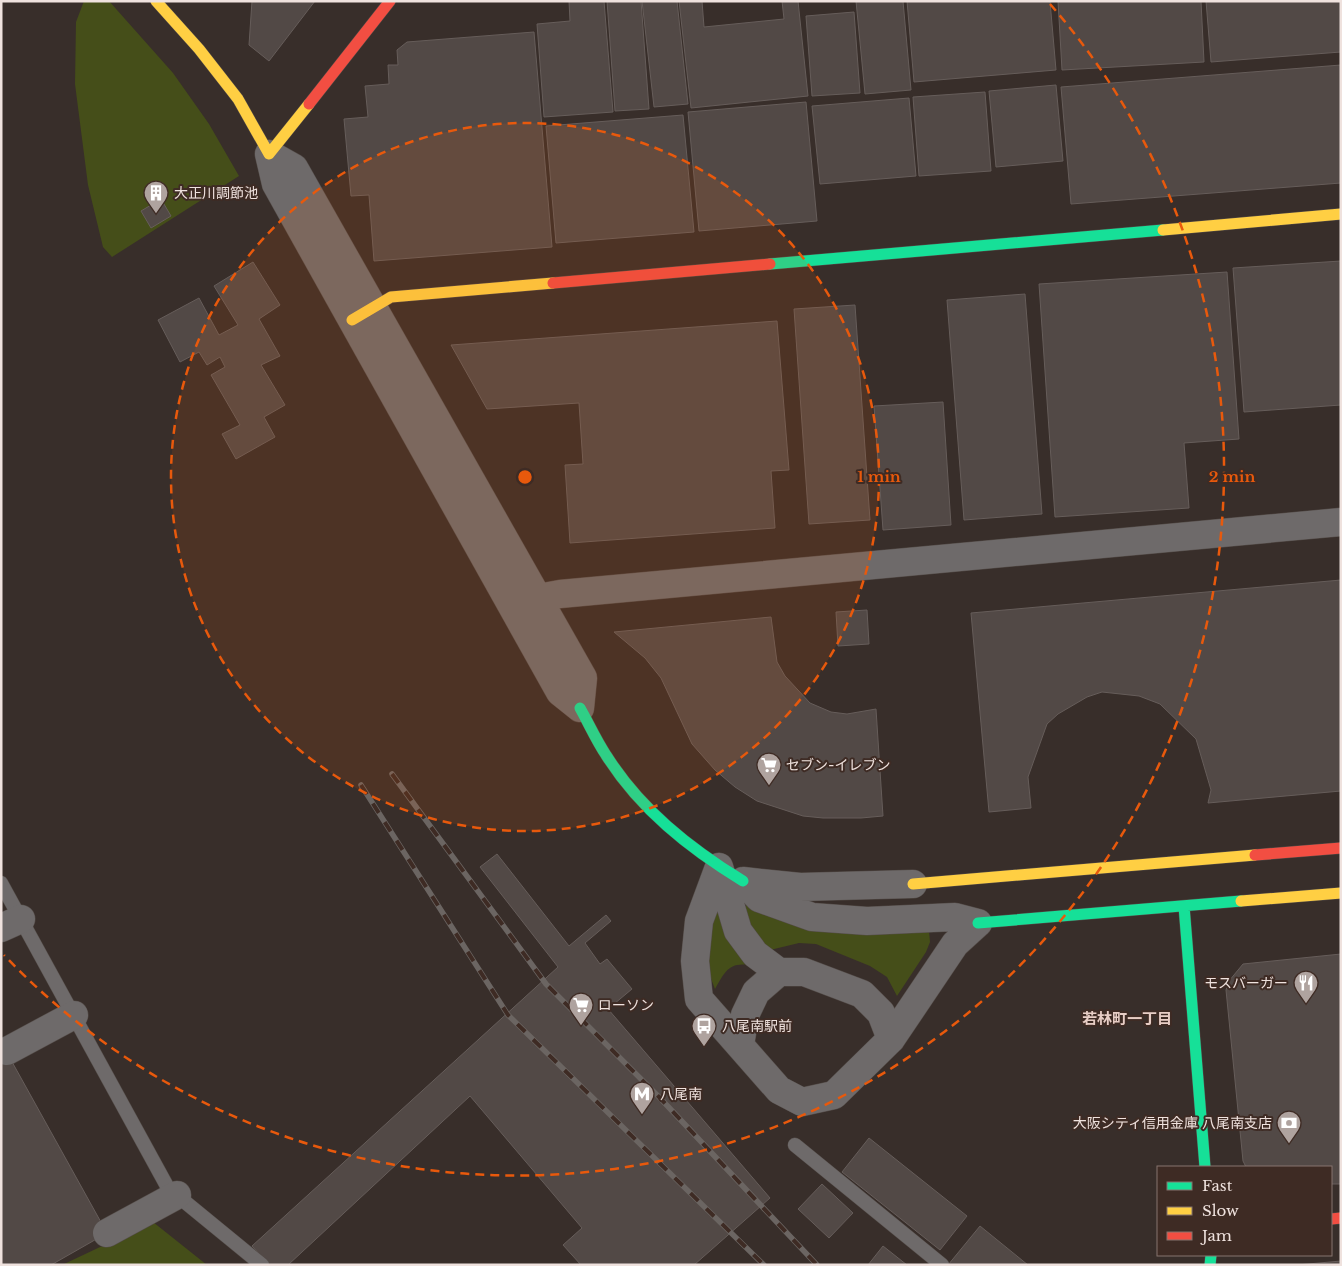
<svg xmlns="http://www.w3.org/2000/svg" width="1342" height="1266" viewBox="0 0 1342 1266" font-family="'Libre Baskerville','Noto Sans JP',serif">
<rect width="100%" height="100%" fill="#382e2a"/>
<path fill="#454e19" d="M84,1H109L173,73L209,124L239,176L112,257L103,247L88,185L75,84L76,22Z
M712,902L722,903L748,965C728,962 724,974 715,989L708,971Z
M746,905L929,931L930,942L926,952L897,996L887,977L870,966L816,944L799,943L770,950L756,939L746,915Z
M153,1222L207,1265H62Z"/>
<path fill="#524946" stroke="#665d5a" d="M252,1H315L269,61L249,45Z
M569,1H604L613,112L544,117L537,24L570,21Z
M607,1H641L649,109L615,111Z
M642,1H677L688,104L654,107Z
M679,1H702L704,27L784,19L782,1H798L808,96L691,108Z
M856,1H903L911,90L865,94Z
M907,1H1050L1056,70L914,82Z
M1058,1H1201L1204,62L1062,70Z
M1206,1H1341V52L1211,62Z
M854,12L860,93L812,96L806,16Z
M534,32L552,247L374,261L369,195L351,196L344,119L368,117L365,86L389,84L388,65H398L397,50L407,42Z
M1341,65V183L1071,204L1061,87Z
M1056,85L1063,161L996,167L989,91Z
M985,92L991,171L919,176L913,97Z
M909,98L916,176L820,184L812,106Z
M806,102L817,221L699,231L688,112Z
M683,115L694,232L556,243L546,126Z
M161,199L171,216L151,228L141,211Z
M1341,261V405L1244,412L1233,268Z
M253,262L280,305L259,319L280,356L261,365L285,405L264,417L275,437L236,459L222,434L240,425L211,375L225,367L220,357L207,365L199,352L180,362L158,320L199,298L219,335L238,325L214,286Z
M1227,272L1239,439L1184,443L1189,508L1055,517L1039,284Z
M1025,294L1042,514L964,520L947,300Z
M855,305L870,520L809,524L794,309Z
M777,321L789,470L771,471L775,528L570,543L565,465L583,464L579,403L487,409L451,345Z
M943,402L951,525L883,530L874,406Z
M1341,580V791L1208,803L1211,790L1196,739L1160,704L1139,696L1102,692L1087,697L1058,714L1047,724L1028,777L1031,808L989,812L971,613Z
M867,610L869,644L838,646L836,612Z
M771,617L777,662L785,676L810,703L831,712L847,714L876,709L883,816L861,818H823L803,816L757,801L735,787L715,770L692,744L661,678L645,658L614,632Z
M497,854L569,946L606,915L611,921L585,943L600,964L607,959L632,989L608,1009L770,1198L694,1265H581L563,1245L582,1228L470,1096L288,1265H269L252,1246L558,967L480,867Z
M1341,954V1184H1331V1167H1246L1243,1161L1226,990L1229,981L1243,964Z
M1,1042L107,1233L51,1265H1Z
M869,1138L967,1216L940,1250L842,1172Z
M822,1184L853,1213L829,1238L798,1209Z
M980,1226L1028,1265H948Z
M883,1246L907,1265H868Z
M1341,1261V1265H1297Z"/>
<g fill="none" stroke-linecap="round" stroke-linejoin="round">
<defs>
<path id="lane" d="M1,883L168,1188L262,1265
M795,1145L942,1265"/>
<path id="street" d="M269,154L294,168L583,678L580,708
M269,154L276,184L560,692L580,708
M538,598L560,594L1341,522
M719,867L699,921L695,961L699,999L779,1090L802,1102L834,1095L891,1039L955,944L978,923
M719,867L738,931L755,954L779,972H804L862,994L881,1013L891,1039
M743,881L759,898L812,917L867,921L955,917L978,923
M743,881L800,887L913,884
M1,928L21,919
M740,1045L745,1015L756,992L779,972
M7,1051L74,1015
M107,1233L177,1195"/>
<path id="fast" d="M770,264L1163,230
M580,708C589,724 596,740 606,755C640,809 689,848 743,881
M1184,906L1205,1167
M978,923L1241,901
M1210,1265L1211,1255"/>
<path id="slow" d="M156,1L199,49L238,99L269,154L309,104
M1163,230L1341,214
M352,320L391,297L553,283
M913,884L1255,855
M1241,901L1341,893"/>
<path id="jam" d="M309,104L390,1
M553,283L770,264
M1255,855L1341,848
M1331,1219L1341,1218"/>
</defs>
<use href="#lane" stroke="#544c48" stroke-width="15"/>
<use href="#street" stroke="#544c48" stroke-width="29"/>
<use href="#fast" stroke="#544c48" stroke-width="12"/>
<use href="#slow" stroke="#544c48" stroke-width="12"/>
<use href="#jam" stroke="#544c48" stroke-width="12"/>
<use href="#lane" stroke="#6e6a6a" stroke-width="14"/>
<use href="#street" stroke="#6e6a6a" stroke-width="28"/>
<use href="#fast" stroke="#16e098" stroke-width="11"/>
<use href="#slow" stroke="#ffcf43" stroke-width="11"/>
<use href="#jam" stroke="#f24e42" stroke-width="11"/>
<defs>
<path id="rail" d="M392,774L546,984L660,1098L817,1265
M361,785L508,1015L764,1265"/>
</defs>
<use href="#rail" stroke="#6b6562" stroke-width="5.5"/>
<use href="#rail" stroke="#3e2b24" stroke-width="4" stroke-dasharray="11" stroke-linecap="butt"/>
</g>
<circle cx="525" cy="477" r="354" fill="#e8590c" fill-opacity=".12"/>
<g fill="none" stroke="#e8590c" stroke-width="2.5" stroke-dasharray="9 6">
<circle cx="525" cy="477" r="354"/>
<path d="M1050 4A707 707 0 0 1 4 955"/>
</g>
<defs>
<symbol id="building-pin" viewBox="-11 -11 22 30"><path d="M0 17L-7.5 6A9.5 9.5 0 1 1 7.5 6Z" fill="#afa39f" stroke="#3e2b24"/><path d="M-4-6H4V6H1V3H-1V6H-4ZM-2.5-4.3h1.7v1.8h-1.7ZM.8-4.3h1.7v1.8H.8ZM-2.5-1h1.7V.8h-1.7ZM.8-1h1.7V.8H.8Z" fill="#fff"/></symbol>
<symbol id="supermarket-pin" viewBox="-11 -11 22 30"><path d="M0 17L-7.5 6A9.5 9.5 0 1 1 7.5 6Z" fill="#afa39f" stroke="#3e2b24"/><path d="M-6-5.5h2.5l.6 2H6L4.5 2H-2.5L-4.4-4H-6ZM-1.5 3.2a1.3 1.3 0 1 0 .1 0ZM3 3.2a1.3 1.3 0 1 0 .1 0Z" fill="#fff"/></symbol>
<symbol id="restaurant-pin" viewBox="-11 -11 22 30"><path d="M0 17L-7.5 6A9.5 9.5 0 1 1 7.5 6Z" fill="#afa39f" stroke="#3e2b24"/><path d="M-5-6h1v4h1v-4h1v4h1v-4h1v5L-1.5 .5V6h-2V.5L-5-1ZM5-6V6H3V1.5H1.5Q1.5-4 5-6Z" fill="#fff"/></symbol>
<symbol id="bus-pin" viewBox="-11 -11 22 30"><path d="M0 17L-7.5 6A9.5 9.5 0 1 1 7.5 6Z" fill="#afa39f" stroke="#3e2b24"/><path d="M-5-6H5V4H4V6H2V4H-2V6H-4V4H-5ZM-3.5-4V0h7V-4ZM-3.5 1.2v1.5H-2V1.2ZM2 1.2v1.5H3.5V1.2Z" fill="#fff"/></symbol>
<symbol id="metro-pin" viewBox="-11 -11 22 30"><path d="M0 17L-7.5 6A9.5 9.5 0 1 1 7.5 6Z" fill="#afa39f" stroke="#3e2b24"/><path d="M-5.5 5V-5H-3L0 0L3-5H5.5V5H3V-.5L0 4L-3-.5V5Z" fill="#fff"/></symbol>
<symbol id="bank-pin" viewBox="-11 -11 22 30"><path d="M0 17L-7.5 6A9.5 9.5 0 1 1 7.5 6Z" fill="#afa39f" stroke="#3e2b24"/><path d="M-6-4H6V4H-6ZM0-2.3a2.3 2.3 0 1 0 0 4.6a2.3 2.3 0 1 0 0-4.6Z" fill="#fff"/></symbol>
</defs>
<g fill-rule="evenodd">
<use href="#building-pin" x="142" y="179" width="28" height="38"/>
<use href="#supermarket-pin" x="755" y="751" width="28" height="38"/>
<use href="#restaurant-pin" x="1292" y="969" width="28" height="38"/>
<use href="#supermarket-pin" x="567" y="991" width="28" height="38"/>
<use href="#bus-pin" x="690" y="1012" width="28" height="38"/>
<use href="#metro-pin" x="628" y="1080" width="28" height="38"/>
<use href="#bank-pin" x="1275" y="1109" width="28" height="38"/>
</g>
<g text-anchor="middle" stroke-width="4" stroke-linejoin="round" paint-order="stroke">
<g font-size="14" fill="#efe2de" stroke="#3e2b24" text-anchor="start">
<text x="174" y="198">大正川調節池</text>
<text x="786" y="770">セブン-イレブン</text>
<text x="1288" y="988" text-anchor="end">モスバーガー</text>
<text x="598" y="1010">ローソン</text>
<text x="722" y="1031">八尾南駅前</text>
<text x="660" y="1099">八尾南</text>
<text x="1272" y="1128" text-anchor="end">大阪シティ信用金庫 八尾南支店</text>
</g>
<g font-size="15" font-weight="bold" fill="#e7cdc5" stroke="#3e2b24">
<text x="1127" y="1024">若林町一丁目</text>
</g>
</g>
<circle cx="525" cy="477" r="8" fill="#e8590c" stroke="#3e2b24" stroke-width="2.5"/>
<g font-size="15" text-anchor="middle" font-weight="bold" fill="#e8590c" stroke="#3e2b24" stroke-width="4" stroke-linejoin="round" paint-order="stroke">
<text x="879" y="482">1 min</text>
<text x="1232" y="482">2 min</text>
</g>
<rect width="1342" height="1266" fill="none" stroke="#efe2de" stroke-width="5"/>
<rect x="1157" y="1166" width="175" height="90" fill="#3e2b24" stroke="#85746e"/>
<rect x="1167" y="1182" width="25" height="8" fill="#16e098" stroke="#85746e"/>
<text x="1202" y="1191" font-size="15" fill="#efe2de">Fast</text>
<rect x="1167" y="1207" width="25" height="8" fill="#ffcf43" stroke="#85746e"/>
<text x="1202" y="1216" font-size="15" fill="#efe2de">Slow</text>
<rect x="1167" y="1232" width="25" height="8" fill="#f24e42" stroke="#85746e"/>
<text x="1202" y="1241" font-size="15" fill="#efe2de">Jam</text>
</svg>
